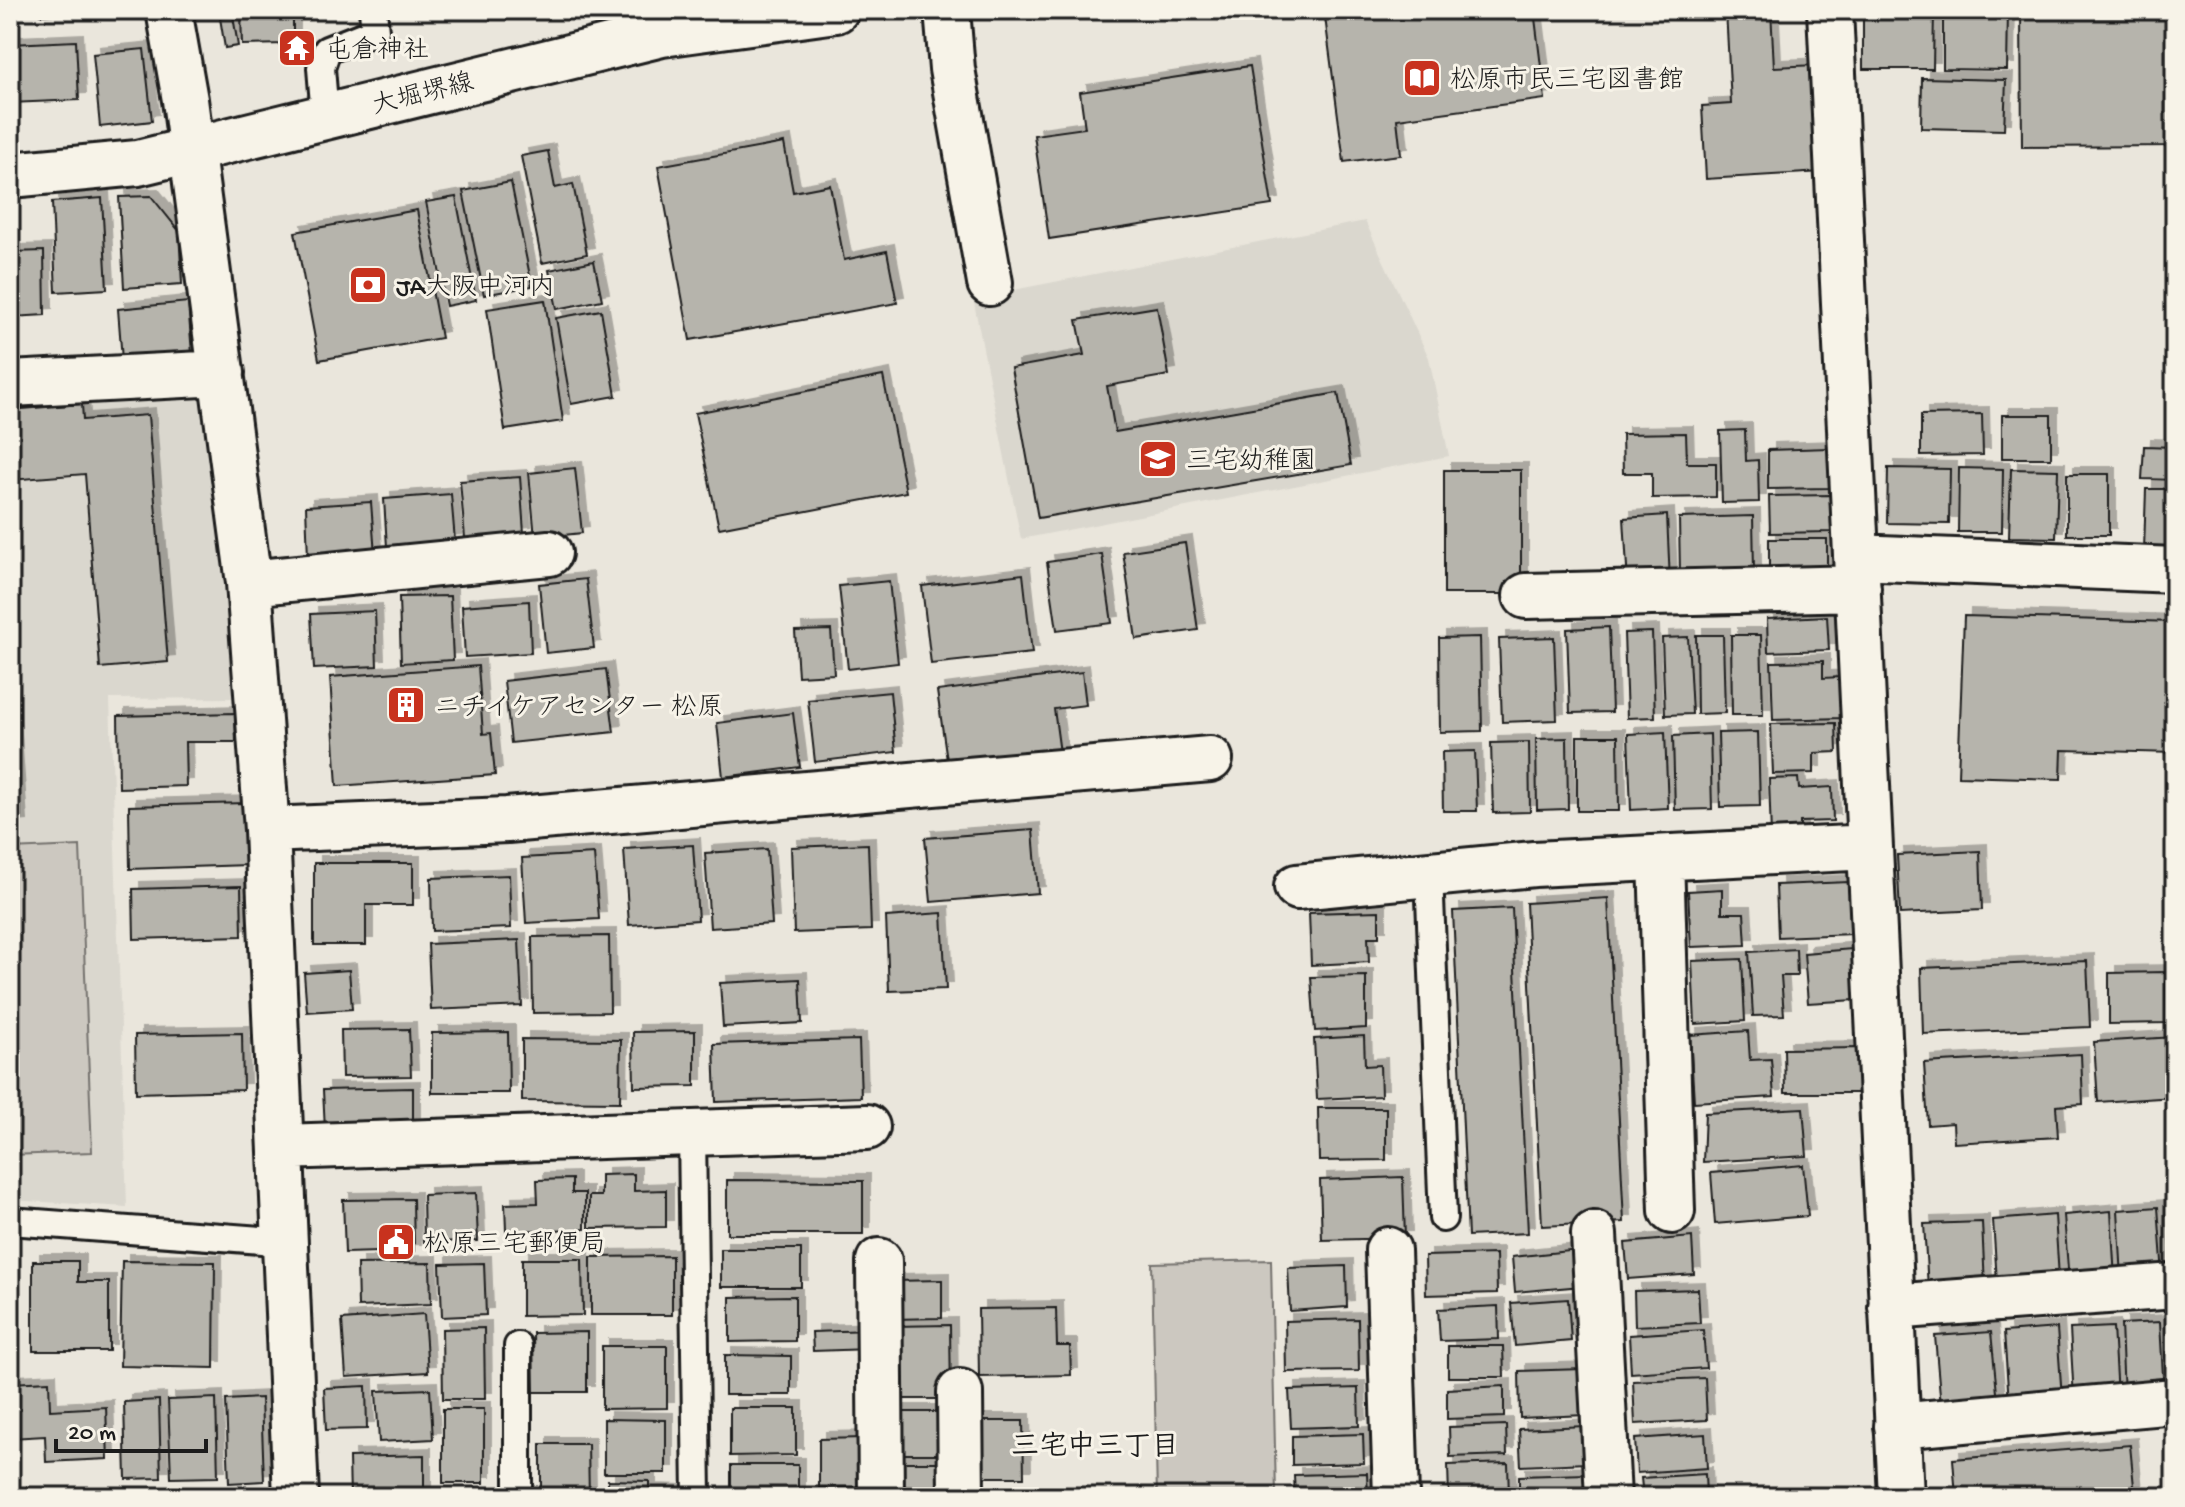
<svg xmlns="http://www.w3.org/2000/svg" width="2185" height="1507" viewBox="0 0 2185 1507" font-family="'Gochi Hand','Klee One',sans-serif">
<defs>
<filter id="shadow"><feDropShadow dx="7" dy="-7" stdDeviation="0" flood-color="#0004"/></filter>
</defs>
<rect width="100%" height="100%" fill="#eae6dc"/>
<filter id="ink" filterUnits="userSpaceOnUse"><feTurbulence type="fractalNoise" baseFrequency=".0125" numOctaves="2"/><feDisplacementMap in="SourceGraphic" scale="16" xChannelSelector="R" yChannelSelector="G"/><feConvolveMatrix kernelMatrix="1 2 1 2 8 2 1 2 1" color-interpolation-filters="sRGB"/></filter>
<g filter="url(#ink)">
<path fill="#dad7ce" d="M1365,221L1429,358L1449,456L1021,539L973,298Z
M204,383L234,698L110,699L127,1207L10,1200V396Z"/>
<path fill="#ccc8c0" stroke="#74726e" stroke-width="2" d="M80,846L92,1152L10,1155V849Z
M1271,1260L1276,1497H1157L1152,1263Z"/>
<path fill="#b6b4ac" stroke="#1c1c1c" stroke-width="2" filter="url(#shadow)" d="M41,10H111L41,15Z
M1384,10H1534L1545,99L1397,119L1401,155L1344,162L1325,17Z
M1726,10H1771L1774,67L1816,65L1822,172L1706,179L1702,106L1731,104Z
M1863,10H1934L1933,69H1863Z
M1943,10H2008L2007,70L1943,69Z
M2021,10H2175V146L2022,147Z
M286,11V18H293V38H286V44L242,45L241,12Z
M233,16L238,46L225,48L220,18Z
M76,41L79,100L10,103V44Z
M144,49L152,121L100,127L93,54Z
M1250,66L1272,205L1049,239L1034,135L1085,128L1080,92Z
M1922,78L2006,80L2004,130L1921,128Z
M784,143L793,192L830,185L844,260L887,251L897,303L690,340L658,166Z
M548,151L555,188L573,184L587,254L542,263L521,156Z
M511,182L532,286L484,295L463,191Z
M151,196L179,231L182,284L124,288L119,197Z
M456,197L476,300L446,306L426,202Z
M102,198L107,289L56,292L52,202Z
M417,210L441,338L319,360L295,232Z
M44,251L45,315L13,317L12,252Z
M594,261L602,300L557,309L549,270Z
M545,300L563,421L505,430L487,309Z
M188,302L192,354L122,360L118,309Z
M1157,307L1169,375L1107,386L1115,432L1338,393L1351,465L1038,518L1011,368L1084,355L1077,320Z
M601,310L616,396L571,404L556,318Z
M883,376L906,492L719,528L695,413Z
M82,404L83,420L148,415L168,662L100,668L85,474L10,480V410Z
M1982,414L1983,455L1921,456V415Z
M2002,415H2051V458H2002Z
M1745,430L1746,461L1758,460L1759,502L1722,503L1720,431Z
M1686,433L1687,463H1716V497L1652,498V473H1623L1622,434Z
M2144,446L2175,447V480L2142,479Z
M1829,448L1830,488L1768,489V450Z
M575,468L582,533L535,538L529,473Z
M1888,468L1950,469L1949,524L1887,523Z
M1959,468L2003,469L2002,532H1958Z
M2011,469L2058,470L2056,538L2009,537Z
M1444,470H1521V594H1444Z
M2067,474H2109V535H2067Z
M520,477L524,533L465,538L460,481Z
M2146,489H2175V551L2144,550Z
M451,494L455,541L387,547L384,499Z
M1832,495V532L1770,533L1769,496Z
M371,502L375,555L308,558L306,506Z
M1667,515L1670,582L1628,585L1624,518Z
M1753,516L1754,572L1680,574L1679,518Z
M1769,539H1827V582H1769Z
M1185,543L1198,630L1136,639L1123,552Z
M1102,554L1112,623L1057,630L1047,562Z
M1023,574L1032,653L931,664L922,586Z
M586,579L594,648L546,653L539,584Z
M889,581L898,663L848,669L839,586Z
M450,596L453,660L401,663L399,597Z
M529,601L531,653L465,657L462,606Z
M375,611L377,666L314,669L311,614Z
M1827,616L1829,650L1768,652L1767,619Z
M1964,616L2175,622V753L2062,750L2061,779L1958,776Z
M1609,627L1612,712L1570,713L1567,629Z
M831,630L834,674L798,676L795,631Z
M1652,632L1655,717L1627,718L1624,633Z
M1696,635H1723L1725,713L1697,714Z
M1731,635H1761L1763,715H1732Z
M1480,637L1482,731L1440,732L1439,638Z
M1554,637L1557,720L1502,722L1499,639Z
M1688,637L1692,714L1665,715L1662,638Z
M1823,661V678L1841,677L1842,718L1773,720L1771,662Z
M478,666L483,734L491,733L495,775L337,786L330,677Z
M606,669L614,732L511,743L504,681Z
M1082,672L1086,705L1054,709L1060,753L948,767L937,691Z
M10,683L20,827L10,828Z
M890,692L896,752L815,762L808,700Z
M235,713L236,742H185L186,786L119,788L118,716Z
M793,713L800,767L723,777L717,723Z
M1836,723L1837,752L1814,753V773L1773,774L1771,724Z
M1665,732L1668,808L1631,810L1628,734Z
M1758,732L1760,806L1720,807L1718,733Z
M1710,734L1712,809L1675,810L1673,736Z
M1577,736H1618L1619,811H1577Z
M1567,738L1568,809L1537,810L1536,739Z
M1529,742L1530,812L1493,813L1491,743Z
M1475,751L1477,811H1443L1442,752Z
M1798,778L1799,789L1832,787L1833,821L1800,822V835L1771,836L1769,779Z
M246,803L248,865L130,869L129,806Z
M1033,830L1038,893L931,902L925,838Z
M2173,836H2175L2174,897Z
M868,844L871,930L794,933L791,847Z
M693,845L698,920L629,925L624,849Z
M767,849L772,924L710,928L705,853Z
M1980,851L1982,910L1900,914L1897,855Z
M594,854L599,919L526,923L522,858Z
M314,863H413V905H366V945H314Z
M509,875L511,928L432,931L431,878Z
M1849,882L1852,934L1778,937L1776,885Z
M241,886L242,936L134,939L133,889Z
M1722,889V913H1744L1746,945L1691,947L1688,891Z
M1608,898L1624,1222L1542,1226L1526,903Z
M1512,908L1528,1233L1468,1236L1453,911Z
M1379,911V937H1368L1369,962L1311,965L1309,913Z
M942,913L946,989L889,991L886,917Z
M609,936L610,1012L533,1013L532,937Z
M519,940L522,1006L431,1010L428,944Z
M1796,949L1797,976H1781L1784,1015L1753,1016L1749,952Z
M1852,949L1856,1000L1808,1003L1804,953Z
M1742,959L1745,1021L1695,1024L1692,961Z
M2087,961L2090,1027L1923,1034L1921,968Z
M349,970L352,1009L307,1012L304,973Z
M2166,972L2167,1023L2109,1024V973Z
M1366,976V1028L1315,1031L1311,977Z
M800,979L802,1023L723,1027L720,983Z
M409,1029L411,1076L342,1077L341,1030Z
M695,1031V1086L634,1087L633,1032Z
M1748,1031L1750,1060L1771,1059L1774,1097L1694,1102L1690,1035Z
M508,1032L509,1093H432V1033Z
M242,1033L243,1090L136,1093L135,1035Z
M1364,1036L1365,1066L1380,1065L1381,1096L1317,1099L1314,1039Z
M2175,1037V1097L2098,1102L2094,1042Z
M522,1039L621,1040L620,1102L522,1101Z
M859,1040L861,1097L716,1102L714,1044Z
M1862,1048V1093H1785L1784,1049Z
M2081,1054L2083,1104L2056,1106L2058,1137L1954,1143L1953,1123L1928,1125L1924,1063Z
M413,1088V1128L325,1130L323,1090Z
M1318,1108H1386V1160L1319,1161Z
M1803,1108L1807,1156L1703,1162L1705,1113Z
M1803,1165L1808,1216L1715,1224L1711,1173Z
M634,1174V1191L666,1190V1227L589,1228V1196H601V1175Z
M1403,1177L1405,1238L1322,1240L1320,1180Z
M572,1179V1193H585V1229L506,1231L505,1204L538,1203L537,1180Z
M727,1180L863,1181V1234H727Z
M476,1193L478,1241L424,1242L423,1195Z
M413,1199L414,1251L345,1253L343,1200Z
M2168,1205H2175V1275H2173Z
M2158,1207L2163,1275L2122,1278L2118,1210Z
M2111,1211L2115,1280L2069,1283L2064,1215Z
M2055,1215L2059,1278L1997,1282L1993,1220Z
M1982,1222L1985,1286L1928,1288L1924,1224Z
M1692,1237L1694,1274L1628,1279L1625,1243Z
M721,1249H801V1287H721Z
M1579,1250L1582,1286L1515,1292L1512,1257Z
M1496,1254L1497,1293L1426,1295L1425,1256Z
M672,1256V1315H591V1257Z
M522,1259H582L583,1315L522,1316Z
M33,1261H78V1282H109V1351H33Z
M122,1261L215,1262L214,1368L120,1366Z
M430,1263L431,1304L358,1307L357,1264Z
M484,1263L486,1315L442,1317L440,1264Z
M1346,1266L1347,1307L1290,1311L1288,1268Z
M942,1280V1318L892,1319V1281Z
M1698,1289L1700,1323L1635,1326L1634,1291Z
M795,1296V1341L730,1342V1297Z
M1568,1299L1571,1341L1515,1346L1511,1303Z
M1498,1306L1499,1339L1440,1341L1438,1309Z
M1056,1308L1057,1346H1070L1071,1375L979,1377L978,1309Z
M424,1314L428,1372L346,1377L342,1320Z
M1358,1319L1359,1371L1286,1372L1285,1321Z
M2160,1322L2164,1395L2124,1396L2121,1324Z
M950,1325L951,1399H892V1326Z
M2113,1327L2117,1396L2074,1399L2070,1329Z
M484,1328L485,1399H443L442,1329Z
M2057,1328L2062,1399L2009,1402L2004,1332Z
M870,1330V1349L813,1351L812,1332Z
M1703,1330L1706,1368L1631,1373L1629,1335Z
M587,1332V1392H534L533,1333Z
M1991,1332L1998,1403L1941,1407L1935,1336Z
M602,1346H667V1408L602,1409Z
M1448,1346H1503L1504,1377H1448Z
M725,1355L791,1356V1395H725Z
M1583,1369L1585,1415L1520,1418L1519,1371Z
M1705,1378L1707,1420L1635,1424L1633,1381Z
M49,1381L50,1410L106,1407L108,1459L46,1462L45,1436L11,1438L10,1383Z
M366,1386L367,1429L326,1430L324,1388Z
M1504,1386V1417L1447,1419V1389Z
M1358,1388L1359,1426L1291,1428L1289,1390Z
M430,1389L433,1439L379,1442L376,1391Z
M216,1398L218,1477L171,1478L168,1400Z
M261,1398L264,1481L229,1483L226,1400Z
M159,1400L161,1478L126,1479L124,1402Z
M730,1408H796V1455L730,1456Z
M443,1409H484V1483H443Z
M896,1412H945L946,1454H897Z
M604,1419L666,1420V1473H604Z
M978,1421H1023L1024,1477H978Z
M1506,1425L1507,1455L1450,1457L1449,1427Z
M1585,1426L1587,1463L1521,1466L1519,1429Z
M1363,1434L1364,1463L1292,1465V1436Z
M1705,1434L1707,1468L1637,1473L1635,1439Z
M864,1438V1487L819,1488V1439Z
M541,1444H588L589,1497H541Z
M2130,1445L2135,1497H1956L1953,1459Z
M424,1455V1497H350L349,1457Z
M894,1462H944V1497H895Z
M1508,1463L1509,1497H1449L1448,1465Z
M731,1465H798V1497H731Z
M1367,1473L1368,1497H1295L1294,1475Z
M1587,1474V1497H1519V1476Z
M1705,1474L1706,1497H1643L1641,1478Z
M608,1480L649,1481V1491L675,1492V1497H608Z"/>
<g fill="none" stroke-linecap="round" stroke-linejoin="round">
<defs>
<path id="lane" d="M325,116L321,68L327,50L375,31L373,10
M1429,874L1443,1218
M692,1132L697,1497
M10,1221L287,1242
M518,1346V1497"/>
<path id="street" d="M169,10L185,100L249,583L267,830L296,1497
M947,10L952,69L990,283
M1830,10L1901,1497
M10,384L222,373
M1856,557L2175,570
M249,583L549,553
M1526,596L1858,588
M267,830L507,820L1210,759
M1661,858L1672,1211
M1297,887L1534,864L1870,847
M282,1147L867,1127
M1594,1234L1608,1497
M1388,1250L1396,1497
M879,1261L881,1497
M1891,1307L2175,1286
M960,1392L961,1497
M1897,1426L2175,1401"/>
<path id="secondary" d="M10,175L138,163L662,34L836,10"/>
</defs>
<use href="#lane" stroke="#1c1c1c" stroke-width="32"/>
<use href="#street" stroke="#1c1c1c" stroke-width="50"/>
<use href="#secondary" stroke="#1c1c1c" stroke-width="50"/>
<use href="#lane" stroke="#f7f3e8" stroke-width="26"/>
<use href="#street" stroke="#f7f3e8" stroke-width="44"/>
<use href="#secondary" stroke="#f7f3e8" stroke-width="44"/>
</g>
</g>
<defs>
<symbol id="temple-square" viewBox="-11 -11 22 22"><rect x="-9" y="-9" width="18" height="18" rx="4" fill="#c8321e" stroke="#f7f3e8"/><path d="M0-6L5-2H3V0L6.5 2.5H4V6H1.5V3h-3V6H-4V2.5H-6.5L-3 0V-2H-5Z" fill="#fff"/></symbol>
<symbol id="library-square" viewBox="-11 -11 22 22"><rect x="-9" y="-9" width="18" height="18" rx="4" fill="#c8321e" stroke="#f7f3e8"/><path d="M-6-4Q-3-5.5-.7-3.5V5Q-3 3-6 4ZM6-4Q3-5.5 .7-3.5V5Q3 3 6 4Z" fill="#fff"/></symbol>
<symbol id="bank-square" viewBox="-11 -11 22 22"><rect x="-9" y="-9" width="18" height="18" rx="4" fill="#c8321e" stroke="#f7f3e8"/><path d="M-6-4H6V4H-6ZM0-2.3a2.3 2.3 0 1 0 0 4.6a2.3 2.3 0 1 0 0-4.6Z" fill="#fff"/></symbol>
<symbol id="school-square" viewBox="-11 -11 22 22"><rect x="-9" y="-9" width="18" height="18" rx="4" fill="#c8321e" stroke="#f7f3e8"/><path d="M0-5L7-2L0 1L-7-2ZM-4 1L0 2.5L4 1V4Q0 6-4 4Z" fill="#fff"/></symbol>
<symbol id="building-square" viewBox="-11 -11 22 22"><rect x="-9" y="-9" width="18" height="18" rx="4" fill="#c8321e" stroke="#f7f3e8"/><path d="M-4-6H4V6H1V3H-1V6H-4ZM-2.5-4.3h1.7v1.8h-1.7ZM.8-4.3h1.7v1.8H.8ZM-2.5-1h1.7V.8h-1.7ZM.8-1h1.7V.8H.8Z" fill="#fff"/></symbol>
<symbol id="civic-square" viewBox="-11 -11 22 22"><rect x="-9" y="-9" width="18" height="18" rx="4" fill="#c8321e" stroke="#f7f3e8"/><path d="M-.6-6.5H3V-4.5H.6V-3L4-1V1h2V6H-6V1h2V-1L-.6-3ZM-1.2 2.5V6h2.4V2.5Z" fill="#fff"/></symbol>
</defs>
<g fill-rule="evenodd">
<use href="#temple-square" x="275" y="26" width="44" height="44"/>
<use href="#library-square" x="1400" y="56" width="44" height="44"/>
<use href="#bank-square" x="346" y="263" width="44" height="44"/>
<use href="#school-square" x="1136" y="437" width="44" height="44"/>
<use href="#building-square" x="384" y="683" width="44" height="44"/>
<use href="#civic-square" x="374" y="1220" width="44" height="44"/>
</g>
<g text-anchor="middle" stroke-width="6" stroke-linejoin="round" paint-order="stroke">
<g font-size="26" fill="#1c1c1c" stroke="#f7f3e8" text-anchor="start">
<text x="325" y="57">屯倉神社</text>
<text x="1450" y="87">松原市民三宅図書館</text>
<text x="396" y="294">JA大阪中河内</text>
<text x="1186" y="468">三宅幼稚園</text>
<text x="434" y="714">ニチイケアセンター 松原</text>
<text x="424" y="1251">松原三宅郵便局</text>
</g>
<g font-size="26" fill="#1c1c1c" stroke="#f7f3e8">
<text transform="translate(422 92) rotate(-14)" y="9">大堀堺線</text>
</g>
<g font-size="28" font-weight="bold" fill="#1c1c1c" stroke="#f7f3e8">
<text x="1095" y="1454">三宅中三丁目</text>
</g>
</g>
<rect width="2185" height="1507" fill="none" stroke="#f7f3e8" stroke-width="40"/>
<rect x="20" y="20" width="2145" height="1467" fill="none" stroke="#1c1c1c" stroke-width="3" filter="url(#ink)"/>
<path d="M56 1439v12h150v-12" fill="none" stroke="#1c1c1c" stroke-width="4"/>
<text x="68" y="1439" font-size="24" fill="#1c1c1c" stroke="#f7f3e8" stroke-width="6" paint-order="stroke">20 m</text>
</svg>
